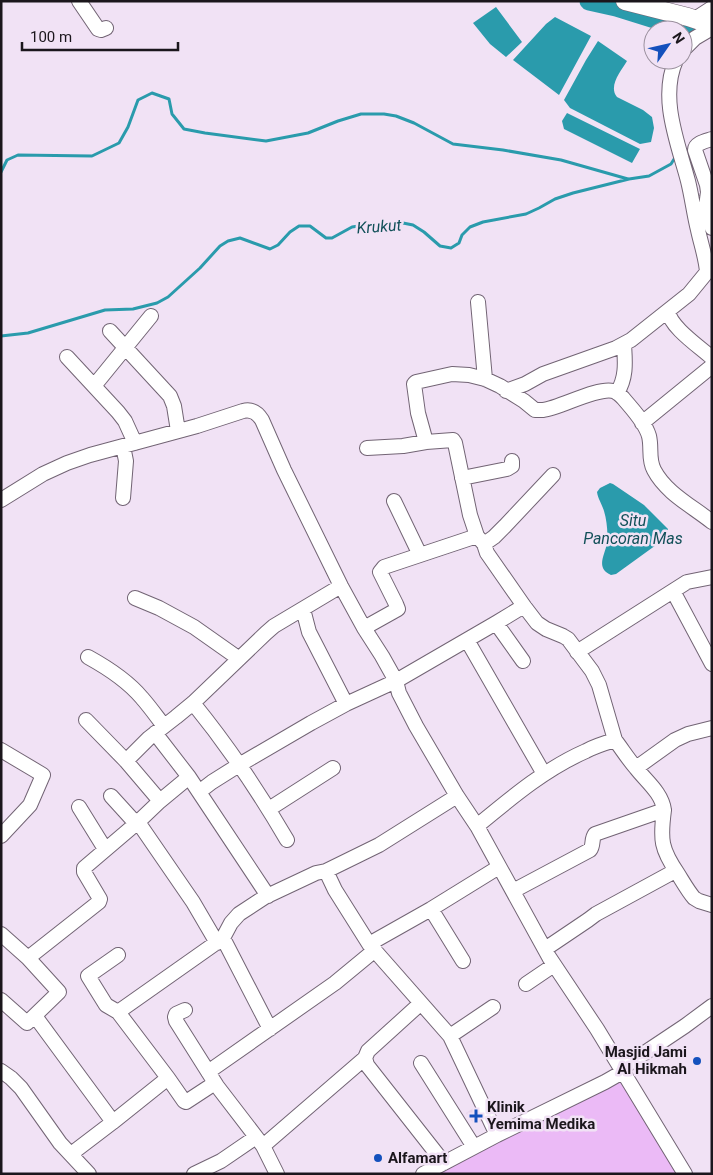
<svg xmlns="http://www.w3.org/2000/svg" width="713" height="1175" viewBox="0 0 713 1175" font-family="Roboto,sans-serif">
<rect width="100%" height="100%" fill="#f1e2f5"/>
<path fill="#e8d4ec" d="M478,1105L485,1119L480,1122L477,1121L474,1124L466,1113Z"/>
<path fill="#ebbaf6" d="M621,1077L680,1174H428Z"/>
<path fill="#2a9bac" d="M496,7L522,42L506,57L490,44L473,23Z
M555,17L591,36L559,95L513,60L546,24Z
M598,41L627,61C621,71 608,86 617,97L643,110L652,117L654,128L651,142L640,144L570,108L564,100L586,60Z
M567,113L640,149L632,163L564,129L562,121Z
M610,483L613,484L644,505L668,529L667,535L663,540L616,574L611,575C595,568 605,555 607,543C608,533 607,521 604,511C602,504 598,499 597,492L600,488Z"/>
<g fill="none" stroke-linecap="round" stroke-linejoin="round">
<path stroke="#2a9bac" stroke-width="3" d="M1,172L7,160L18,155L92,156L119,143L128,127L138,100L152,93L169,99L172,114L184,129L205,133L266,141L308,133L338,121L361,114H384L396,116L414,123L453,144L503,150L561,160L628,179
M1,336L28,333L105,310L133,309L157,303L168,297L200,268L220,246L228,241L240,238L270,249L278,245L290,232L299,226H310L326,238H332L352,227L365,225L403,223L413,225L424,232L440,246L451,248L459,243L462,235L470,227L483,222L526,214L539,208L555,199L573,193L629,179L649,176L671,164L676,156"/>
<path stroke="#2a9bac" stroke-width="19" d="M589,1L616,7L664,22L689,27L697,32"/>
<defs>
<path id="minor" d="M79,1L98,29L101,30L106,28
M695,19L712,8
M683,50L695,38L712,28
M712,139C706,141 695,143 695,150L707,185L708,192L706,207L707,214L712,228
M478,302L485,379
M668,311C670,327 700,347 712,358
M110,331L170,396L174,406L178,431
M67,357L118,412L125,421L135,443
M94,386L151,316
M506,391L525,384L543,374L616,348L631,340L689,294L707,272C706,258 701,244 698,230C694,214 692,197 688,181C678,143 659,98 676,60
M617,393C627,377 625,361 624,344
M642,423L712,366
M426,442L418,413L414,384L416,382L452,374L469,375L485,379L500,386L524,401L535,410H543C560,408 597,387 613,391C617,392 620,395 623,398C632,409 645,422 649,436C652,448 648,459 654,470C666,493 692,506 712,522
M367,448L403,446L426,442L453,440L455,443L470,515L477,536L484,544L487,553L524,606L537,623L546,629L563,636L568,639L592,671L599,685L615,740
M462,478L507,469L512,466V461
M123,498L126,461L123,446
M1,500L43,474L67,463L90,455L197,426L243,411C251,409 257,412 262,420L284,470L341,586L364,628L382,656L396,681L399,693L416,726L457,796L477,826L549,957L597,1029L685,1174
M394,501L420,555
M484,544L494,537L505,526L553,475
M673,591L712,664
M135,598L159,608L194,627L238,658
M303,609L309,632L346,704
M496,623L523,661
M364,628L398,609L396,604L380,572L384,567L477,536
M467,640L544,774
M577,652L687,582L712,577
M88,657C108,668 127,680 142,698C150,707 157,717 164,726
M193,703C228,746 259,792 287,840
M86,720L126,761L160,801L138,822L131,818L111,796
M155,733L189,777L268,896
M1,750L43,775L30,805L1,836
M126,761L149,738L176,717L193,703L266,633L274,626L341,586
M636,768L675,740L688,734L712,728
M199,792L212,782L239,765L311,723L346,704L396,681L496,623L524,606
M160,801L189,777
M79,807L105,849
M269,809L333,768
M664,810C660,840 661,849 678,874C683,882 688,891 694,898L699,901L712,905
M477,826C511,798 545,769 586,751C595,746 605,743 615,740C622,749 628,759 636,768C646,781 662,793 664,810L595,834C591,839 594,845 590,850L513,891
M326,871L335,890L369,944L450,1036L497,1135
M431,909L463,961
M1,934L28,958L59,992L27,1023L1,1000
M223,938L270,1029
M369,944L431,909L499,867
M545,949L588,920L596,914L675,871
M118,955L88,976L106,1005L118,1012
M28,958L99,902L100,899L84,872V868L138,822L193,902L217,943
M526,984L554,965
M421,1003L368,1051L365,1058L367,1065L444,1163
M185,1010L176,1014L175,1017L176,1021L217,1086L263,1146L277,1174
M35,1016L113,1122
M450,1036L493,1007
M421,1063L474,1147
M1,1071L11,1078L21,1088L60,1143L89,1174
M208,1072L335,983L375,950
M168,1078L184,1101L186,1102L215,1083
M263,1146L365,1058
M71,1154L113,1122L168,1078L118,1012L223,938L231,923L239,914L265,897L316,873L326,871L379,845L457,796
M194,1174L221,1161L256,1137
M423,1174L497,1135L605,1082L619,1074L622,1068L685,1026L712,1006"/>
<path id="major" d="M625,1L688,17L712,25"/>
</defs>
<use href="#minor" stroke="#726474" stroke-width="16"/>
<use href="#major" stroke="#726474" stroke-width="19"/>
<use href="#minor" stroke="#fff" stroke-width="14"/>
<use href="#major" stroke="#fff" stroke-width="18"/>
</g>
<g fill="#1451bd" stroke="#f1e2f5" stroke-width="2">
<circle cx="697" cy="1061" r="5"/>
<path d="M473.5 1108.5h5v5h5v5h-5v5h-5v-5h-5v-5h5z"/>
<circle cx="378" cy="1158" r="5"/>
</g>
<g text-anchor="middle" stroke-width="5" stroke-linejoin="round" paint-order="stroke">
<g font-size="15" font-weight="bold" fill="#1b161c" stroke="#f1e2f5" text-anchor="start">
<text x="687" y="1057" text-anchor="end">Masjid Jami<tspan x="687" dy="17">Al Hikmah</tspan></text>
<text x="487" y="1112">Klinik<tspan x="487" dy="17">Yemima Medika</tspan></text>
<text x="388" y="1163">Alfamart</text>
</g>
<g font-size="16" font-style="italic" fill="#125059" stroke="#f1e2f5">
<text transform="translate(379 226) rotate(-4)" y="6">Krukut</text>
<text x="633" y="526">Situ<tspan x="633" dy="18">Pancoran Mas</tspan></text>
</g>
</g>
<rect width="713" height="1175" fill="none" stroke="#1b161c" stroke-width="5"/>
<g transform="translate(668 45) rotate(56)"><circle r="24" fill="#f1e2f5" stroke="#9b909e"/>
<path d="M0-4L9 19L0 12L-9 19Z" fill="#1451bd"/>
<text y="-8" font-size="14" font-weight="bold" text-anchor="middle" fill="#1b161c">N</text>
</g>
<path d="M22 42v8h156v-8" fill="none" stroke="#1b161c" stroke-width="2.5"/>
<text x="30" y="42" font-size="15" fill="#1b161c" stroke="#f1e2f5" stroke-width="4" paint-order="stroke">100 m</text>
</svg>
